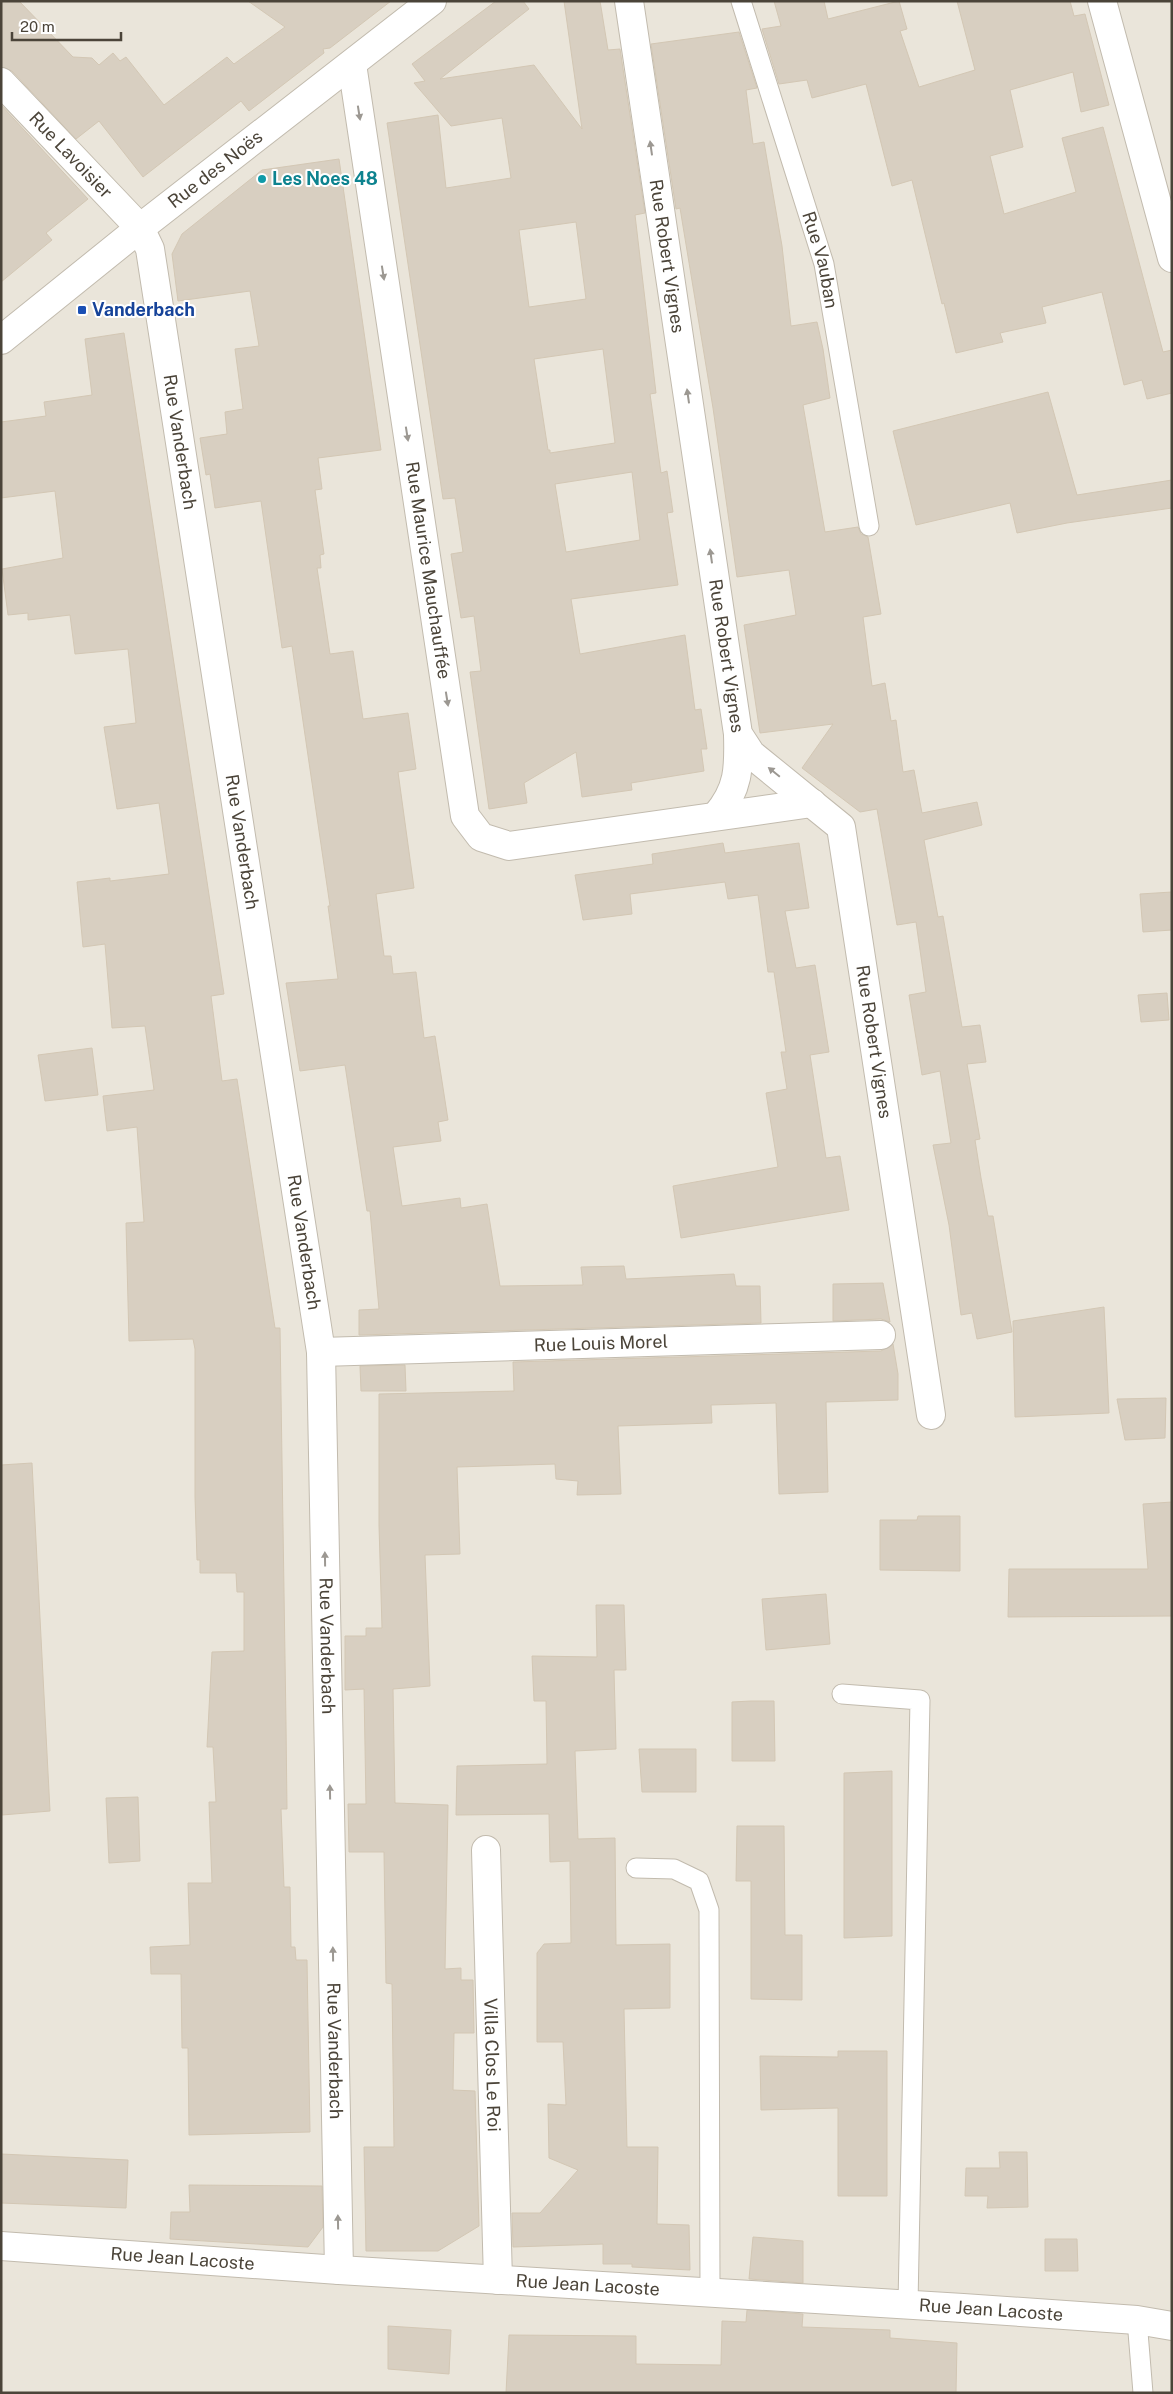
<svg xmlns="http://www.w3.org/2000/svg" width="1173" height="2394" viewBox="0 0 1173 2394" font-family="'Public Sans',sans-serif">
<rect width="100%" height="100%" fill="#f6f3ec"/>
<path fill="#eae5da" d="M1,1H1172V2393H1Z"/>
<path fill="#d8cfc1" stroke="#d3c7b4" fill-rule="evenodd" d="M1,1H19L73,57L92,58L99,65L113,53L120,61L126,57L164,105L227,57L234,64L285,27L248,1H391L330,48L323,49L324,53L249,111L241,101L143,177L99,121L76,139L12,71L1,67Z
M496,1H523L529,9L440,79L534,65L582,129L564,1H600L608,50L620,49L645,213L635,215L656,393L650,394L661,473L667,471L673,512L667,513L678,585L571,599L580,654L685,635L695,710L701,709L707,749H701L704,771L631,783L632,790L582,797L576,752L524,783L527,803L489,809L470,672L481,671L474,616L461,618L451,554L463,552L455,498L443,499L387,123L438,115L446,188L511,178L502,118L451,126L414,83L425,81L412,64ZM576,222L586,299L529,307L519,230ZM603,349L615,443L550,453V450H548L534,359ZM632,472L640,540L566,552L555,484Z
M774,1H824L828,19L899,1L907,29L900,31L919,87L975,70L957,1H1070L1074,16L1085,14L1109,105L1081,112L1073,72L1010,90L1023,147L990,156L1004,214L1076,192L1062,138L1103,127L1163,352L1172,350V393L1147,399L1142,380L1124,385L1102,292L1042,307L1046,323L1000,333L1003,342L956,353L944,303L942,304L912,180L892,186L866,84L812,98L807,80L779,84L762,29L781,26Z
M739,32L757,88L746,90L753,144L764,142L782,246L791,326L817,322L823,349L830,398L803,405L825,532L858,527L861,534L868,537L881,614L863,617L872,686L885,683L891,721L896,720L903,772L914,770L922,813L977,802L982,825L924,840L938,917L943,916L962,1027L980,1025L986,1062L967,1064L980,1139L975,1140L981,1178L988,1216H993L1012,1332L977,1339L972,1313L961,1315L949,1225L933,1145L951,1143L940,1071L922,1075L909,995L926,992L916,922L897,925L877,809L860,812L802,768L833,724L760,733L744,625L796,615L789,570L737,577L713,408L680,208L676,209L651,44Z
M1,105L88,199L46,233L52,240L1,282Z
M339,159L381,450L318,458L322,489L315,490L324,554L320,555L321,568H317L330,654L353,651L363,719L408,713L416,769L398,772L414,888L376,894L384,956H391L393,974L416,972L424,1038L435,1036L448,1120L438,1122L441,1141L393,1147L402,1206L460,1198L461,1208L487,1204L500,1286L583,1285L581,1267L624,1266L626,1279L734,1274L736,1286H760L761,1323L359,1335V1310L379,1309L370,1211H367L345,1065L300,1071L286,983L338,979L328,906H330L292,646L282,648L261,501L215,508L210,474L206,475L200,438L227,434L225,412L243,409L235,349L259,346L250,291L178,301L172,254L182,234L262,170Z
M124,333L224,994L211,996L222,1081L237,1079L275,1328H280L286,1724L287,1809H281L284,1887H290L291,1947H295L296,1960H307L310,2132L189,2135L188,2048H182L181,1974H151L150,1947L190,1945L188,1883H212L209,1802H216L213,1747H207L212,1652L244,1651V1592H237L236,1573H200V1560H197L195,1497V1349L193,1339L129,1341L126,1223L144,1222L137,1127L107,1131L103,1096L154,1090L145,1026L112,1028L105,944L83,947L77,882L110,878V881L169,874L159,803L117,809L104,727L136,723L128,649L75,654L70,615L28,620V613L8,615L2,569L63,558L55,491L1,498V422L46,416L44,402L92,395L85,339Z
M1048,392L1077,495L1172,480V508L1067,523L1017,533L1010,503L916,525L893,431Z
M723,843L725,853L799,843L809,908L785,911L796,968L815,965L829,1052L810,1055L826,1158L840,1156L849,1210L681,1238L673,1186L778,1167L766,1093L787,1089L781,1052H786L774,972H768L758,895L728,899L725,882L630,894L632,914L583,920L575,875L653,864L652,854Z
M1172,892V930L1143,932L1140,894Z
M1167,993L1169,1020L1141,1022L1138,995Z
M92,1048L98,1095L45,1101L38,1055Z
M883,1283L890,1322L881,1319L833,1321V1284Z
M1104,1307L1109,1413L1015,1417L1013,1321Z
M893,1344L898,1374V1400L826,1402L828,1492L779,1494L776,1403L711,1405L712,1423L618,1426L621,1494L577,1495L578,1481L556,1479L555,1464L457,1467L460,1554L425,1555L430,1686L393,1689L395,1803L448,1805L445,1969L461,1968V1980H473L474,2033H454L453,2090L475,2091L479,2226L438,2251H366L364,2147H394L392,1984L386,1983L384,1852H349L348,1804H366L364,1689L345,1690V1636H366V1628H382L379,1525V1394L514,1391L513,1362L881,1351Z
M405,1365L406,1391H361L360,1366Z
M1166,1398L1165,1438L1125,1440L1117,1399Z
M32,1463L50,1811L2,1815L1,1465Z
M1172,1502V1616L1008,1617L1009,1569H1148L1143,1504Z
M918,1516H960V1571L880,1570V1520H917Z
M826,1594L830,1644L766,1650L762,1599Z
M596,1605H624L626,1670H614L616,1749L575,1751L578,1839L615,1838L616,1945L670,1944V2008L624,2009L627,2147H658L657,2224L689,2225L690,2270L632,2267V2264H603V2244L513,2247L512,2213H540L578,2170L549,2158L548,2104L566,2105L563,2042H537V1953L544,1944L571,1943L570,1861L550,1862L549,1814L456,1815L457,1766L547,1764L546,1701H534L532,1656L597,1657Z
M751,1701H774L775,1761H732V1702Z
M639,1749H696V1792H642Z
M892,1771V1936L844,1938V1773Z
M138,1797L140,1861L109,1863L106,1798Z
M737,1826H784L785,1935H802V2000L751,1999V1881H736Z
M838,2051H887V2196H838V2108L761,2110L760,2056L838,2057Z
M999,2152H1027L1028,2207L987,2208L988,2196H965L966,2168H1000Z
M1,2154L128,2160L126,2208L1,2203Z
M189,2185L322,2186L323,2227L308,2247L170,2239L171,2212H190Z
M753,2237L803,2241V2283L749,2279Z
M1045,2239H1077L1078,2271H1045Z
M747,2310L803,2314L802,2327L890,2330V2338L957,2343L956,2393H506L509,2335L636,2336V2364L721,2365L722,2321L746,2322Z
M388,2326L451,2330L449,2374L388,2369Z"/>
<g fill="none" stroke-linecap="round" stroke-linejoin="round">
<defs>
<g id="service">
<path id="s1" d="M741,1L824,264L869,526"/>
<path d="M842,1694L920,1700L908,2304"/>
<path d="M636,1868L674,1869L699,1881L709,1910L710,2292"/>
<path d="M1137,2320L1143,2393"/>
</g>
<g id="minor">
<path id="s2" d="M629,1L738,734L751,754L841,827L931,1415"/>
<path d="M1102,1L1172,258"/>
<path id="s3" d="M352,64L465,816L481,837L509,846L812,803"/>
<path id="s4" d="M1,82L140,228L150,249L321,1352L339,2270"/>
<path d="M716,816C739,789 739,768 738,734"/>
<path id="s5" d="M321,1352L881,1335"/>
<path id="s6" d="M486,1850L498,2280"/>
<path id="s7" d="M1,2246L339,2270L963,2308L1137,2320L1172,2326"/>
</g>
<g id="tertiary">
<path id="s8" d="M1,340L140,228L432,1"/>
</g>
</defs>
<use href="#service" stroke="#c2bbae" stroke-width="21"/>
<use href="#minor" stroke="#c2bbae" stroke-width="30"/>
<use href="#tertiary" stroke="#c2bbae" stroke-width="30"/>
<use href="#service" stroke="#fff" stroke-width="19"/>
<use href="#minor" stroke="#fff" stroke-width="28"/>
<use href="#tertiary" stroke="#fff" stroke-width="28"/>
</g>
<defs><path id="oneway-solid" d="M-6-.8H1V-3.2L6.5 0L1 3.2V.8H-6Z" transform="scale(1.25)"/></defs>
<g fill="#9c9892">
<use href="#oneway-solid" transform="translate(359 113) rotate(81)"/>
<use href="#oneway-solid" transform="translate(651 148) rotate(-98)"/>
<use href="#oneway-solid" transform="translate(383 273) rotate(81)"/>
<use href="#oneway-solid" transform="translate(688 396) rotate(-98)"/>
<use href="#oneway-solid" transform="translate(407 434) rotate(81)"/>
<use href="#oneway-solid" transform="translate(711 556) rotate(-98)"/>
<use href="#oneway-solid" transform="translate(447 699) rotate(81)"/>
<use href="#oneway-solid" transform="translate(774 772) rotate(-141)"/>
<use href="#oneway-solid" transform="translate(325 1559) rotate(-91)"/>
<use href="#oneway-solid" transform="translate(330 1792) rotate(-91)"/>
<use href="#oneway-solid" transform="translate(333 1954) rotate(-91)"/>
<use href="#oneway-solid" transform="translate(338 2222) rotate(-91)"/>
</g>
<circle fill="#0f9aa8" stroke="#fff" stroke-width="2" cx="262" cy="179" r="5"/>
<rect fill="#1a4fb4" stroke="#fff" stroke-width="2" x="77" y="305" width="10" height="10" rx="2.5"/>
<g text-anchor="middle" stroke-width="4" stroke-linejoin="round" paint-order="stroke">
<g font-size="18" fill="#4b4439" stroke="#fff">
<text dy="6" stroke="none"><textPath href="#s4" startOffset="101">Rue Lavoisier</textPath></text>
<text dy="6" stroke="none"><textPath href="#s8" startOffset="274">Rue des Noës</textPath></text>
<text dy="6" stroke="none"><textPath href="#s2" startOffset="258">Rue Robert Vignes</textPath></text>
<text dy="6" stroke="none"><textPath href="#s1" startOffset="271">Rue Vauban</textPath></text>
<text dy="6" stroke="none"><textPath href="#s4" startOffset="420">Rue Vanderbach</textPath></text>
<text dy="6" stroke="none"><textPath href="#s3" startOffset="512">Rue Maurice Mauchauffée</textPath></text>
<text dy="6" stroke="none"><textPath href="#s2" startOffset="662">Rue Robert Vignes</textPath></text>
<text dy="6" stroke="none"><textPath href="#s4" startOffset="825">Rue Vanderbach</textPath></text>
<text dy="6" stroke="none"><textPath href="#s2" startOffset="1098">Rue Robert Vignes</textPath></text>
<text dy="6" stroke="none"><textPath href="#s4" startOffset="1230">Rue Vanderbach</textPath></text>
<text dy="6" stroke="none"><textPath href="#s5" startOffset="280">Rue Louis Morel</textPath></text>
<text dy="6" stroke="none"><textPath href="#s4" startOffset="1635">Rue Vanderbach</textPath></text>
<text dy="6" stroke="none"><textPath href="#s4" startOffset="2040">Rue Vanderbach</textPath></text>
<text dy="6" stroke="none"><textPath href="#s6" startOffset="215">Villa Clos Le Roi</textPath></text>
<text dy="6" stroke="none"><textPath href="#s7" startOffset="182">Rue Jean Lacoste</textPath></text>
<text dy="6" stroke="none"><textPath href="#s7" startOffset="588">Rue Jean Lacoste</textPath></text>
<text dy="6" stroke="none"><textPath href="#s7" startOffset="992">Rue Jean Lacoste</textPath></text>
</g>
<g font-size="18" font-weight="bold" fill="#0d838f" stroke="#fff" text-anchor="start">
<text x="272" y="185">Les Noes 48</text>
</g>
<g font-size="18" font-weight="bold" fill="#164399" stroke="#fff" text-anchor="start">
<text x="92" y="316">Vanderbach</text>
</g>
</g>
<rect width="1173" height="2394" fill="none" stroke="#4b4439" stroke-width="5"/>
<path d="M12 32v8h109v-8" fill="none" stroke="#4b4439" stroke-width="2.5"/>
<text x="20" y="32" font-size="15" fill="#4b4439" stroke="#ffffff" stroke-width="4" paint-order="stroke">20 m</text>
</svg>
